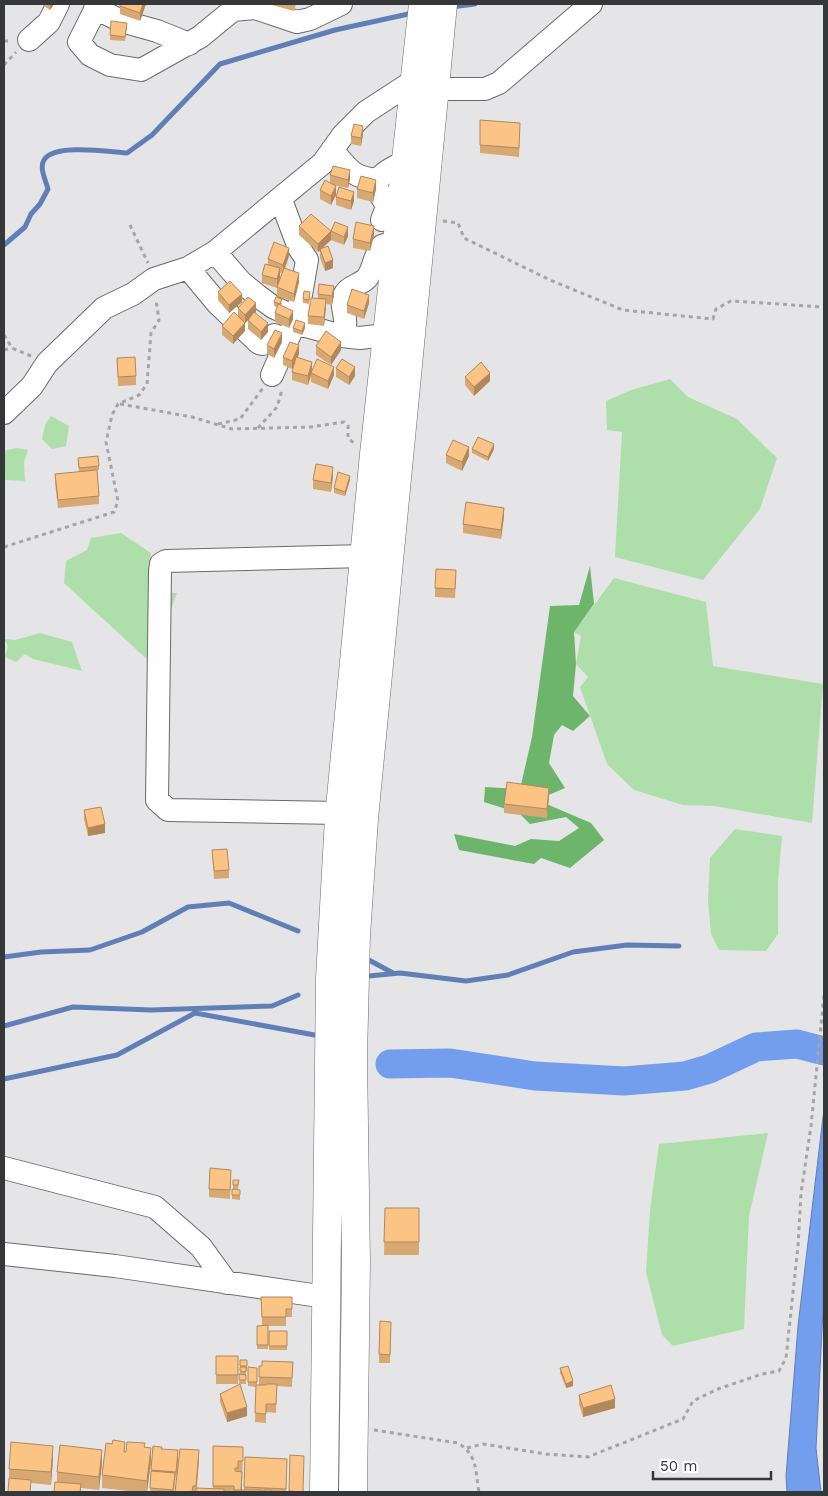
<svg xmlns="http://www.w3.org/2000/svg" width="828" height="1496" viewBox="0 0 828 1496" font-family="'Work Sans',sans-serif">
<rect width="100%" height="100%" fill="#e5e5e8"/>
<path fill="#aedfab" d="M670,379L688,397L737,419L777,458L760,509L703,580L615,557L622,432L607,430L606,401L631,390Z
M51,416L69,426L66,446L52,449L42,439L45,425Z
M16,448L28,450L24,462L25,481L6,480L4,478V451Z
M121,533L151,553L150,592L177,593L151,663L64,583L66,561L87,550L91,538Z
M614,578L706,602L713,666L823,684L812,823L714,806L683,805L634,790L607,764L580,687L588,677L576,664L581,636L574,632Z
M40,633L72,642L82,671L33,659L25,654L16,662L5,657L8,646L4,639L15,640Z
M735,829L782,836L778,882V934L766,951L719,950L711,934L708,900L710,858Z
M768,1133L749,1216L744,1329L673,1346L662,1335L646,1272L650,1210L659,1144Z"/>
<path fill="#6cb56a" d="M590,566L594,604L574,632L576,664L573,696L590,716L573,731L562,725L554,735L549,763L565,788L537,800L591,823L604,840L570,868L541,858L534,864L459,850L454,834L515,846L531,839L559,841L579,828L566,817L530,824L519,813L484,802L485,787L520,789L532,737L550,606L579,605Z"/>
<path fill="#739eee" stroke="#617fb7" d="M824,1109L823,1311L816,1448L821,1492H787L786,1476L798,1326Z"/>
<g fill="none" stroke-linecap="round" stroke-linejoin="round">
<path stroke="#617fb7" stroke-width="5" d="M451,7L475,4
M4,245L25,227L31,214L40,204L48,189C46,181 39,168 44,160C54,143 110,152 127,153L152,135L220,64L335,30L413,13
M4,957L41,952L90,950L142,932L188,907L229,903L298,931
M367,959L393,973
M369,976L400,973L466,981L508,975L573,952L627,945L679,946
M4,1026L73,1007L151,1010L272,1006L298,995
M4,1079L117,1055L195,1013L320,1036"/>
<path stroke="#739eee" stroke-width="29" d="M390,1064L450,1063L535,1076L624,1081L685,1076L709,1069L756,1047L797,1044L824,1051"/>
<defs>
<path id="minor" d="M98,4L79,42L90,55L110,65L141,70L200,37L233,10L255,8L297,22L310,19L341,4
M95,8L121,21L157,31L189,44
M29,40L49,22L58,4
M435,89H485L499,83L591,4
M332,150C349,169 351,177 377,180
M382,220L387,207C385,200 380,196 378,190C372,175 395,168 405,161
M215,252L241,282L258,296L273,307L297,318L302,325L342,336L360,338L403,333
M188,268L217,303L259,343L263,344L274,335L287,340
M342,336C350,319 340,308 343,298C347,286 359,286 367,278C374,269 374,255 382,246L391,243L398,244
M272,375L297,318L307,260L299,248L281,200
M4,413L32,386L47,363L104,308L133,294L154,279L188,268L215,252L323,163L343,135L366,112L415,80
M340,813L168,810L157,800L160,571L161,564L166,561L365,556
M4,1168L155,1207L201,1247L227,1283
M4,1254L115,1266L326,1297"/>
<path id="major" d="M324,1492L330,978L339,818L374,454L423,4
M353,1492L356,1263L353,1057L356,935L364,819L443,4"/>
</defs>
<use href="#minor" stroke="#6a6a6c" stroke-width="24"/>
<use href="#major" stroke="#6a6a6c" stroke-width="29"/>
<path stroke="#a5a5a7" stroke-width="3" stroke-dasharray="4 4" stroke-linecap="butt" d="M4,41H11
M4,65L16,52
M443,221L458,223L464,238L550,280L623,310L713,319L716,309L731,301L824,307
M130,225L148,263
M4,335L12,348L31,356
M4,350L12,348
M120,404L192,417L232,429L311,427L344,422L348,426V438L356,445
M218,424L240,419L263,388
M258,428L277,407L282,390
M4,547L114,512L118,501L106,442L112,415L118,404L139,395L147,384L151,333L159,320L156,300
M374,1430L458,1443C478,1455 475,1471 479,1492
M467,1448L483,1444L546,1454L588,1457L683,1419L693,1401L718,1389L762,1374L779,1371L786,1358L798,1246L801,1193L811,1126L824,995"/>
<use href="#minor" stroke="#fff" stroke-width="22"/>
<use href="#major" stroke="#fff" stroke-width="28"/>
</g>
<path fill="#d8a872" d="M41,4H54L50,10Z
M146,4L140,21L120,14V6Z
M268,4H296L294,11Z
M127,27L125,41L110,40V35Z
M480,120L520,132L519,157L480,153Z
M363,134L361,146L351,144V136Z
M330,175L350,179L348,188L333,185L336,195L331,205L320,199V190L330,183Z
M357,189H376L373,202L357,198Z
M336,197L354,201L351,210L336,205Z
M299,226L331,240L322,248L333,268L325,271L320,258V251L318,252L299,235Z
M331,231L348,236L344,245L331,240Z
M374,235L370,251L353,248V239Z
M289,256L285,269L299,282L294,302L277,296V287L282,273H280V277L277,288L262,283V275L268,264V259Z
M218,292L242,302L229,313L218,300Z
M318,294L334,295L332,305L326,304L324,326L308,324V316L318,298Z
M310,296L309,304L303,303V299Z
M274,302L282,303L281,306L293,319L289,328L275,322V313L277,307L274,306Z
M369,303L364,319L347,313V305Z
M238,308L256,312L255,313L268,332L261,340L248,329V321L245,323V331L233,344L222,335V326L238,315Z
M293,328H305L302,335L293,332Z
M282,342L274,358L267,354V345Z
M316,346L341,350L331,365L334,375L328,389L311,382V375L308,385L292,380V372L293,367L292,369L283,365V357L299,354L297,358L312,370L331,365L316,355Z
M117,358L136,376V385L118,386Z
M336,368L355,376L349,385L336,377Z
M465,377L490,381L474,396L465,385Z
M472,449H494L488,461L472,453Z
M446,455L469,456L462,471L446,463Z
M78,458L99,466V470H97L99,496V504L58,508L55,483V474L79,472Z
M333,476L331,492L313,489V480Z
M350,480L345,496L334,493V488Z
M504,516L501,539L463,533V524Z
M456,579L455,598L435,597V588Z
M549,796L547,818L504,813V804Z
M84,810L105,833L88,836L84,819Z
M212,850L229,870V878L214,879Z
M231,1178L230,1199L209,1197V1189Z
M233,1180H239L238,1189H233Z
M232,1189L240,1190V1200L232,1199Z
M385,1208H419V1255H384Z
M261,1297H292V1317H286V1326H268V1349H257V1326H262Z
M391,1330L390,1363H379V1354Z
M269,1331H287V1350H269Z
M216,1356H238V1384H216Z
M240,1360H247V1370H246V1384H239L240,1370Z
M293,1362L292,1387L277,1386L276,1413L266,1412V1423L255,1422L256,1387L248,1386V1367L257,1368V1385H259V1366Z
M560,1368L573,1386L566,1388L560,1373Z
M220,1394L247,1416L227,1422L220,1402Z
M579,1395L615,1408L583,1417L579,1404Z
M112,1444L125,1452L145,1447L151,1461L147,1492H137L102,1488V1475Z
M153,1446L162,1449L178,1459L174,1492H150Z
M213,1446L243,1447L242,1490H244L245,1457L287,1472L286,1492H175L199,1459L197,1488H213Z
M53,1459L51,1485L31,1483L9,1478V1469Z
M102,1463L99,1490L81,1488V1492L57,1482V1472Z"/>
<path fill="#b0885c" d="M50,4H54L50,10Z
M143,4H146L140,21V13Z
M363,126V134L361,146V138Z
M350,170V179L348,188V180Z
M376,180V189L373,202V193Z
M336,186V195L331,205V196Z
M354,192V201L351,210V201Z
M374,226V235L370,251V243Z
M348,227V236L344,245V237Z
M331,231V240L318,252V244Z
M289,248V256L283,273V265Z
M333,260V268L325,271V263Z
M280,268V277L277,288V279Z
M299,273V282L294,302V294Z
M334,286V295L332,305V296Z
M242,294V302L229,313V305Z
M369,295V303L364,319V311Z
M326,299V308L324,326V317Z
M256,303V312L245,323V331L233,344V336L245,323V315Z
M293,311V319L289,328V319Z
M268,323V332L261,340V332Z
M305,323V328L302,335V331Z
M282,333V342L274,358V349Z
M341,342V350L331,365V357Z
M299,345V354L292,369V361Z
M312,362V371L308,385V376Z
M334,367V375L328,389V381Z
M355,367V376L349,385V377Z
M490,373V381L474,396V387Z
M494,444V449L488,461V457Z
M469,447V456L462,471V462Z
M333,467V476L331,492V483Z
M350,476V480L345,496V492Z
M504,508V516L501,539V530Z
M549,788V796L547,818V809Z
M105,824V833L88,836V828Z
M573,1381V1386L566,1388V1384Z
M615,1399V1408L583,1417V1408Z
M247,1407V1416L227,1422V1413Z
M53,1446V1459L51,1485V1472Z
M151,1448V1461L147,1492V1481Z
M102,1450V1463L99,1490V1477Z
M178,1450V1459L176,1480V1472Z
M199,1450V1459L196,1492V1486Z
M242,1472V1492H241Z"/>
<path fill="#fbc384" stroke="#b0885c" d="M120,4H143L140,13L120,6Z
M111,21L127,23L125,37L110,35Z
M480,120L520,123L519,148L480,145Z
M354,124L363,126L361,138L351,136Z
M333,166L350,170L348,180L330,175Z
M361,176L376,180L373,193L357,189Z
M325,180L336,186L331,196L320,190Z
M339,187L354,192L351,201L336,197Z
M311,214L331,231L318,244L299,226Z
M335,222L348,227L344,237L331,231Z
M356,222L374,226L370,243L353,239Z
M274,242L289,248L283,265L268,259Z
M328,246L333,260L325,263L320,249Z
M265,264L280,268L277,279L262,275Z
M284,268L299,273L294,294L277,287Z
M230,281L242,294L229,305L218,292Z
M319,284L334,286L332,296L318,294Z
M352,289L369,295L364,311L347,305Z
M304,291L310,292L309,300L303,299Z
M248,297L256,303L245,315L238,308Z
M276,297L282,299L280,304L274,302Z
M311,298L326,299L324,317L308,316Z
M278,304L293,311L289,319L275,313Z
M234,312L245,323L233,336L222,326Z
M254,312L268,323L261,332L248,320Z
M296,320L305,323L302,331L293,328Z
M275,330L282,333L274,349L267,345Z
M326,331L341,342L331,357L316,346Z
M290,342L299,345L292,361L283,357Z
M135,357L136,376L118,377L117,358Z
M296,357L312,362L308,376L292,372Z
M317,359L334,367L328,381L311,373Z
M342,359L355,367L349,377L336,368Z
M481,362L490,373L474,387L465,377Z
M478,437L494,444L488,457L472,449Z
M453,440L469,447L462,462L446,455Z
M98,456L99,466L79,468L78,458Z
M316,464L333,467L331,483L313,480Z
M97,470L99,496L58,500L55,474Z
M338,472L350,476L345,492L334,488Z
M466,502L504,508L501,530L463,524Z
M436,569L456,570L455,589L435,588Z
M507,782L549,788L547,809L504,804Z
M101,807L105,824L88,828L84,810Z
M227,849L229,870L214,871L212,850Z
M210,1168L231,1170L230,1190L209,1189Z
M233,1180H239L238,1185H233Z
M232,1189L240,1190V1195H232Z
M385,1208H419V1242H384Z
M261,1297H292V1309H286V1317H262Z
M380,1321L391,1322L390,1355L379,1354Z
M268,1325V1345H257V1326Z
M269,1331H287V1346H269Z
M216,1356H238V1375H216Z
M240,1360H247V1366H240Z
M262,1361L293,1362L292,1378L259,1377V1366H262Z
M568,1366L573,1381L566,1384L560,1368Z
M240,1367H246V1372L240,1371Z
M248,1367L257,1368V1382H248Z
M239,1374L246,1375V1380H239Z
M240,1384L247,1407L227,1413L220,1394Z
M267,1384H277L276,1404H266V1414L255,1413L256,1385H266Z
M611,1385L615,1399L583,1408L579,1395Z
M113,1440L125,1442L124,1452H126L127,1442L145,1443L144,1447L151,1448L147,1481L102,1475L106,1443L112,1444Z
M11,1442L53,1446L51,1472L9,1469Z
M60,1445L102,1450L99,1477L57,1472Z
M153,1446L162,1447L161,1449L178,1450L176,1472L151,1470Z
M213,1446L243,1447V1461H238V1468H235V1471L242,1472L241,1490H261V1492H240L241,1490H234V1486H213Z
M180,1449L199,1450L196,1486H193L192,1492H175Z
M290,1455L304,1456L303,1492L289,1491Z
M245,1457L287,1459L286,1489L244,1487Z
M151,1471L175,1473L173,1490L150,1488Z
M9,1478L31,1480L30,1492H8Z
M55,1482L81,1484L80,1492H54Z
M196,1488L224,1489V1492H196Z
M264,1490H271V1492H264Z"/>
<rect width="828" height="1496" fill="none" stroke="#363738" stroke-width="10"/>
<path d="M653 1471v8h118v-8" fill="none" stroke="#363738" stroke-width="2.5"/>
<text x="660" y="1471" font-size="15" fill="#363738" stroke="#ffffff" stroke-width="4" paint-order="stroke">50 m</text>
</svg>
